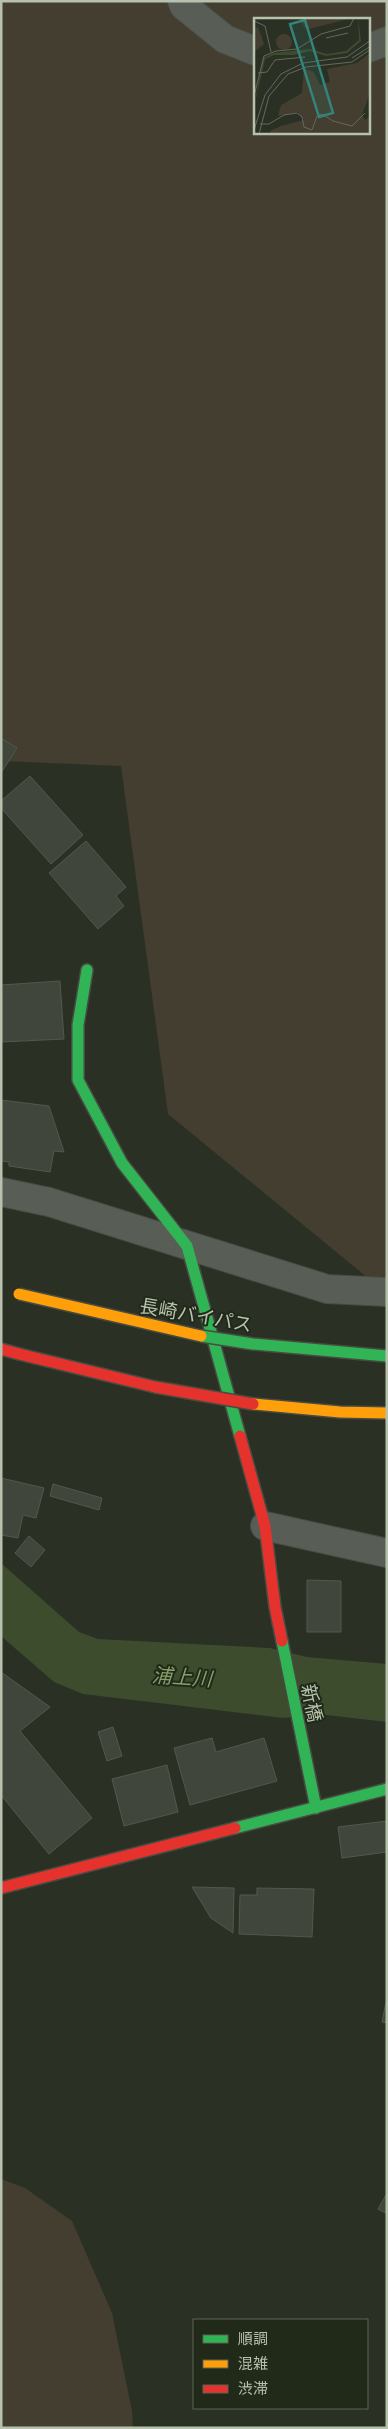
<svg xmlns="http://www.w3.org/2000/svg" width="388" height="2429" viewBox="0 0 388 2429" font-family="Commissioner,'Noto Sans JP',sans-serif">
<rect width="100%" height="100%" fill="#2b3025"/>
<path fill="#433e2f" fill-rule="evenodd" d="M1,1H387V1287L385,1292L168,1114L121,766L1,761ZM255,19H369V132H255Z
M1,2179L25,2188L72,2221L112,2313L132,2411L133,2428H1Z"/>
<path fill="#3c4c2c" d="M1,1563L79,1632L98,1639L270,1648L307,1657L387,1664V1722L318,1714L283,1718L83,1694L54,1682L1,1636Z"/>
<path fill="#41463c" stroke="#52584c" d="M1,738L17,748L1,773Z
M30,776L83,835L51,864L1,808V801Z
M86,841L126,887L116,896L124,906L98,929L49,873Z
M60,981L64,1039L1,1042V985Z
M1,1100L49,1106L64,1152L54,1151L50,1172L9,1166V1162L1,1161Z
M1,1478L44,1488L36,1518L23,1515L18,1538L1,1535Z
M53,1484L102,1498L99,1510L50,1496Z
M29,1536L45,1550L31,1567L15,1553Z
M307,1580L341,1581V1632H307Z
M1,1672L50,1707L20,1731L92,1818L49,1854L1,1795Z
M113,1727L122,1756L107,1761L98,1732Z
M212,1738L216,1752L264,1738L277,1781L190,1805L174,1748Z
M167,1765L178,1812L124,1826L112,1779Z
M387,1821V1852L342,1858L338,1827Z
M192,1887L234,1888L233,1933L211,1918Z
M257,1888L314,1889L312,1937L239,1934L240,1895H257Z
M386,2002L387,2003V2023L382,2022Z
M387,2193V2214L378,2209Z"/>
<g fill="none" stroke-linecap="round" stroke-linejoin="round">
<defs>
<path id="street" d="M182,1L184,6L225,39L255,51
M369,48L387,41
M1,1192L49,1202L327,1289L387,1292
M265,1526L387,1553"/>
<path id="fast" d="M87,970L78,1025V1080L122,1163L187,1246L240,1436
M282,1641L316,1808
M235,1828L387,1789"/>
<path id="jam" d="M1,1349L19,1354
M240,1436L265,1526L275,1607L282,1641
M1,1888L235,1828"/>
</defs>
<use href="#street" stroke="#474b42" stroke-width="30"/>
<use href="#fast" stroke="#474b42" stroke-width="14"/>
<use href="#jam" stroke="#474b42" stroke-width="14"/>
<use href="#street" stroke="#585e55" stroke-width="28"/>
<use href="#fast" stroke="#30b455" stroke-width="11"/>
<use href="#jam" stroke="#e5322d" stroke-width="11"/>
<defs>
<path id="fast-bridge" d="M201,1336L253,1344L387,1356"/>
<path id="slow-bridge" d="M19,1294L201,1336
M253,1404L340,1412L387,1413"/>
<path id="jam-bridge" d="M19,1354L155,1387L253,1404"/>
</defs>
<use href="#fast-bridge" stroke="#474b41" stroke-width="14" stroke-linecap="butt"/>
<use href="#slow-bridge" stroke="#474b41" stroke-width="14" stroke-linecap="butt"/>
<use href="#jam-bridge" stroke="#474b41" stroke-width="14" stroke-linecap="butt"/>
<use href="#fast-bridge" stroke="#30b455" stroke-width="11"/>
<use href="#slow-bridge" stroke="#ff9f0a" stroke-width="11"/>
<use href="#jam-bridge" stroke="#e5322d" stroke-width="11"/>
</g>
<g text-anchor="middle" stroke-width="4" stroke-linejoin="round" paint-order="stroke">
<g font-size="19" fill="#b7c2ae" stroke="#212919">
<text transform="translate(196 1315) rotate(10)" y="7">長崎バイパス</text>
<text transform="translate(312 1703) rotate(78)" y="7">新橋</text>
</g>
<g font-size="20" font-style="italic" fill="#859f69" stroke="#212919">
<text transform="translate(182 1677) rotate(4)" y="7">浦上川</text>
</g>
</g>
<g transform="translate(254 18)">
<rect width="116" height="116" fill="#2b3025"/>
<path d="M45,0H98L55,11L51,10ZM4,9L10,26L0,34V10ZM22 24a8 8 0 1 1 16 0a8 8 0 1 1-16 0ZM116,35V75L108,97L111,102L116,98V116H17L16,113L27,108L50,102L44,94L24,98L27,87L48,75L50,50L60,54L66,67L76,64L73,51L103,45Z" fill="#433e2f"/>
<path d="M104,0L107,23L93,35L72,38L56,33L40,37H20L11,41L0,89L9,40L20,35L56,31L73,36L92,33L105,22Z" fill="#3c4c2c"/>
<path fill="none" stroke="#636a5c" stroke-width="1" d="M0,3L11,8L17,34M72,20L94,15M98,40L117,28M4,55L13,54L21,42L51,39M0,78L10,38L22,33L43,31L67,16L96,8L100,0M6,106H15L30,97L43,95L48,99L50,109L58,112L63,98L68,96L79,103L98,108L111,95M0,112L11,77L27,56L49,45L93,39L117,22M5,116L15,78L34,56L52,49L98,44L117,31"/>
<path fill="#31857b" fill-opacity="0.15" stroke="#31857b" stroke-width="2.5" d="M51,2L79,95L65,99L36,6Z"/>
<rect width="116" height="116" fill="none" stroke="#b7c2ae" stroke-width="2.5"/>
</g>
<rect width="388" height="2429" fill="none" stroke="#b7c2ae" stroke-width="5"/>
<rect x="193" y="2319" width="175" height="90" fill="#212919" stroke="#5d6655"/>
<rect x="203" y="2335" width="25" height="8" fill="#30b455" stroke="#5d6655"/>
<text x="238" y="2344" font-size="15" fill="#b7c2ae">順調</text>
<rect x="203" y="2360" width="25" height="8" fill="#ff9f0a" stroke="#5d6655"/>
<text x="238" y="2369" font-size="15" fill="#b7c2ae">混雑</text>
<rect x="203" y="2385" width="25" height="8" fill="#e5322d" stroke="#5d6655"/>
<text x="238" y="2394" font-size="15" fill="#b7c2ae">渋滞</text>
</svg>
